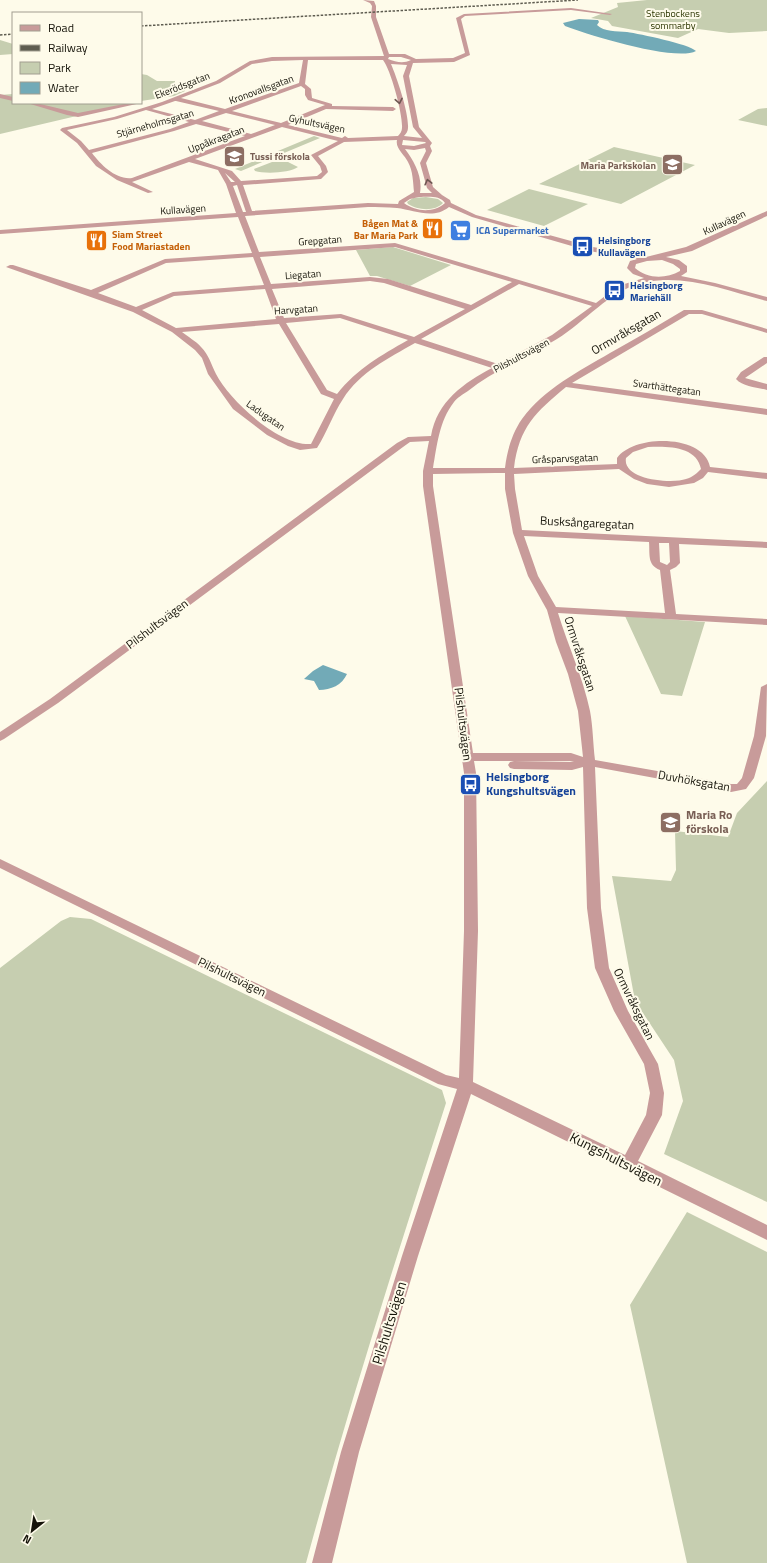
<svg xmlns="http://www.w3.org/2000/svg" width="767" height="1563" viewBox="0 0 767 1563" font-family="'Titillium Web',sans-serif">
<rect width="100%" height="100%" fill="#fefbea"/>
<path fill="#c6ceb0" d="M647,0H767V31L729,33L698,29L678,38L612,26L608,21L591,18L618,7L617,3Z
M0,40L13,44V54L0,55Z
M141,74L147,75L157,81H175V84L184,88L185,91L174,96L141,101Z
M13,94V103H132L0,134V95Z
M767,108V126L738,120L758,109Z
M314,136L320,138L241,171L235,169Z
M614,147L695,165L621,204L539,184Z
M272,162H288L298,167C290,173 265,174 255,171L254,169Z
M529,189L588,204L544,226L487,210Z
M426,197L438,199L443,203C435,212 417,210 408,204L407,202L413,198Z
M393,247L451,265L410,286L377,276H370L356,250Z
M625,616L705,622L682,696L661,694Z
M767,781V1202L664,1154L683,1101L674,1060L635,1001L612,876L671,881L676,870L675,831L728,837L737,813Z
M70,917L91,919L442,1090L446,1103C397,1255 348,1408 306,1563H0V968L61,921Z
M687,1212L767,1252V1563H687L630,1305Z"/>
<path fill="#72aab7" d="M579,19L598,20L599,22L597,25C604,32 617,31 627,32C640,34 689,44 696,51C676,62 588,35 565,26L563,23Z
M323,665L347,674C342,685 331,690 319,690L314,681L304,679L313,671Z"/>
<g fill="none" stroke-linecap="round" stroke-linejoin="round">
<path fill="#c89b9a" fill-rule="evenodd" d="M363,0L374,1L376,6V17L389,54H405L416,59L453,58L465,53L456,18L464,14L571,8L612,14L610,15L571,10L465,16L461,19L470,55L454,62L413,63L409,76L419,127L432,143L430,146L432,151L426,163L433,187L442,195L450,200L451,203L476,215L593,247L646,257L686,247L767,211V216L692,251L666,257L679,260L687,266V272L681,276L715,283L767,297V301C727,291 684,273 642,283C609,291 585,322 557,339C528,357 495,369 468,391C463,394 457,398 454,402C439,421 437,446 433,468H505C507,451 512,433 522,419C544,389 579,371 610,353C635,339 659,325 684,310H702L767,329V333L702,314H689L572,383L767,409V415L566,387C536,412 519,427 514,468L617,464V458C634,434 704,434 710,467L767,473V479L708,472L703,478L694,483L669,487L647,484L634,479L619,469L514,474L515,489L522,530L767,542V548L679,544L680,563L676,567L670,570L676,614L767,619V625L558,613C568,646 583,677 590,711C593,727 593,744 595,760L731,784H737L742,778L754,736L761,687L767,684L766,736L754,778L746,789L731,792L595,767L601,908L609,968L628,1011L658,1064L664,1093L662,1115L638,1161L767,1225V1240L471,1094L418,1256L359,1452L332,1563H312L341,1452L402,1256L457,1089L438,1084L0,868V859L446,1075L459,1078L464,931V773L423,486V471L429,441L410,442L403,447L58,703L4,739L0,741V732L50,699L397,443L408,437L431,436C437,401 464,383 492,368L415,343C389,358 360,372 343,399C333,414 327,432 317,448L300,450L288,446L267,435L233,409L208,374L202,358L195,350L172,332L133,312L6,267L10,265H13L91,290L165,259L252,253L238,217L0,234V230L236,213L226,184L218,170L189,162L132,182L153,192L148,193L117,180L96,166L77,143L60,130L62,128L114,117L162,102L216,81L250,61L272,57L384,56L371,17L372,6L370,3ZM389,57H401L411,60C403,64 396,62 388,59ZM303,60L299,83L225,109L181,98L220,83L252,64L272,61ZM308,60H383C391,70 403,115 402,128C402,131 400,134 398,136L348,138L345,136L342,138L288,125L326,109L393,111L396,109L393,107L332,106V104L312,98L311,89L305,84ZM391,64L407,65L403,76L413,127L422,138L404,136C406,134 408,131 408,128C409,113 397,78 391,64ZM301,86L305,89V95L308,100L325,105L281,123L232,111ZM175,101H176L219,111L195,120L152,109ZM146,110L189,122L170,129L89,150L81,141L67,130L117,119ZM226,113L275,125L251,134L202,121ZM196,124L245,136L132,178C116,180 101,165 92,153L174,131ZM282,127L338,141L311,155L320,166L322,172L317,176L241,181L232,171L195,159ZM397,140C395,148 405,155 408,162C413,171 413,182 414,192L399,201L398,204L368,203L252,211L243,185L321,179L328,172L326,166L318,156L344,142ZM403,140L425,142L426,143L414,146L402,145ZM425,148L426,151L420,163L427,188L432,193H420C423,177 414,161 405,149L414,150ZM225,173L235,182H231ZM237,185L246,212H243L233,186ZM419,197C427,197 440,195 445,203C434,213 416,212 404,203L410,199ZM368,207C377,207 387,207 397,208C414,210 433,220 449,207L472,217L589,251L637,259L630,261L627,268L633,274L644,278L618,286L596,303L395,243L259,252L245,216ZM395,247L512,282L471,305L388,279L370,277L271,284L260,257ZM253,257L264,285L173,292L136,307L98,293L166,263ZM662,260L673,264L680,269V271C666,279 647,279 635,268L636,264L647,261ZM370,281L384,283L465,309L414,337L341,314L284,318L272,289ZM519,284L592,306L552,335L498,364L421,339ZM265,289L276,319L176,328L142,310L174,296ZM340,318L408,340C380,356 358,368 337,394L327,390L286,323ZM279,324L321,394L334,399L311,444C279,446 230,401 216,374C211,364 209,355 201,347C196,341 188,337 182,332ZM648,447C667,446 697,446 701,469C697,473 693,477 686,479C672,484 622,480 626,458L633,452ZM495,473H505V489L513,533L528,576L547,610L556,642L568,674L578,711L583,757L571,753H473L433,486V474ZM524,536L649,542C650,554 647,565 660,570L665,613L556,607L538,576ZM659,543H669L670,562L667,565L660,562ZM474,761H570L574,762L514,761L510,762L508,765L510,768L514,769L572,770L583,767L587,908L595,968L614,1011L644,1064L650,1093L646,1115L625,1155L473,1082L478,931L476,773Z
M0,94L13,97V101L0,98Z
M27,103H36L78,113L129,103H141L78,117L67,115Z
M764,357H767V363L745,378L767,384V390C757,387 743,387 736,379L741,372Z"/>
<path stroke="#5e5c50" stroke-width="1.5" stroke-dasharray="2.5 1.5" stroke-linecap="butt" d="M141,26L578,0
M0,35L13,34"/>
</g>
<defs><path id="oneway-chevron" d="M-2-3.5L2.5 0L-2 3.5" fill="none" stroke-width="1.6" stroke-linecap="round" stroke-linejoin="round"/></defs>
<g stroke="#6e5752">
<use href="#oneway-chevron" transform="translate(399 101) rotate(79)"/>
<use href="#oneway-chevron" transform="translate(428 182) rotate(-104)"/>
</g>
<defs>
<symbol id="school-square" viewBox="-11 -11 22 22"><rect x="-9" y="-9" width="18" height="18" rx="4" fill="#8d6e63" stroke="#fefbea"/><path d="M0-5L7-2L0 1L-7-2ZM-4 1L0 2.5L4 1V4Q0 6-4 4Z" fill="#fff"/></symbol>
<symbol id="restaurant-square" viewBox="-11 -11 22 22"><rect x="-9" y="-9" width="18" height="18" rx="4" fill="#e8710a" stroke="#fefbea"/><path d="M-5-6h1v4h1v-4h1v4h1v-4h1v5L-1.5 .5V6h-2V.5L-5-1ZM5-6V6H3V1.5H1.5Q1.5-4 5-6Z" fill="#fff"/></symbol>
<symbol id="supermarket-square" viewBox="-11 -11 22 22"><rect x="-9" y="-9" width="18" height="18" rx="4" fill="#3f7fe0" stroke="#fefbea"/><path d="M-6-5.5h2.5l.6 2H6L4.5 2H-2.5L-4.4-4H-6ZM-1.5 3.2a1.3 1.3 0 1 0 .1 0ZM3 3.2a1.3 1.3 0 1 0 .1 0Z" fill="#fff"/></symbol>
<symbol id="bus-square" viewBox="-11 -11 22 22"><rect x="-9" y="-9" width="18" height="18" rx="4" fill="#1a4fb4" stroke="#fefbea"/><path d="M-5-6H5V4H4V6H2V4H-2V6H-4V4H-5ZM-3.5-4V0h7V-4ZM-3.5 1.2v1.5H-2V1.2ZM2 1.2v1.5H3.5V1.2Z" fill="#fff"/></symbol>
</defs>
<g fill-rule="evenodd">
<use href="#school-square" x="222" y="144" width="25" height="25"/>
<use href="#school-square" x="660" y="152" width="25" height="25"/>
<use href="#restaurant-square" x="420" y="216" width="25" height="25"/>
<use href="#supermarket-square" x="448" y="218" width="25" height="25"/>
<use href="#restaurant-square" x="84" y="228" width="25" height="25"/>
<use href="#bus-square" x="570" y="234" width="25" height="25"/>
<use href="#bus-square" x="602" y="278" width="25" height="25"/>
<use href="#bus-square" x="458" y="772" width="25" height="25"/>
<use href="#school-square" x="658" y="810" width="25" height="25"/>
</g>
<g text-anchor="middle" stroke-width="4" stroke-linejoin="round" paint-order="stroke">
<g font-size="10" fill="#2c3602" stroke="#fefbea">
<text x="673" y="17">Stenbockens<tspan x="673" dy="12">sommarby</tspan></text>
</g>
<g font-size="10" fill="#151309" stroke="#fefbea">
<text transform="translate(182 85) rotate(-21)" y="4">Ekerödsgatan</text>
<text transform="translate(261 89) rotate(-20)" y="4">Kronovallsgatan</text>
<text transform="translate(155 123) rotate(-16)" y="4">Stjärneholmsgatan</text>
<text transform="translate(317 123) rotate(12)" y="4">Gyhultsvägen</text>
<text transform="translate(216 139) rotate(-21)" y="4">Uppåkragatan</text>
<text transform="translate(183 209) rotate(-4)" y="4">Kullavägen</text>
<text transform="translate(724 222) rotate(-25)" y="4">Kullavägen</text>
<text transform="translate(320 240) rotate(-4)" y="4">Grepgatan</text>
<text transform="translate(303 274) rotate(-4)" y="4">Liegatan</text>
<text transform="translate(296 309) rotate(-4)" y="4">Harvgatan</text>
<text transform="translate(521 355) rotate(-28)" y="4">Pilshultsvägen</text>
<text transform="translate(667 387) rotate(8)" y="4">Svarthättegatan</text>
<text transform="translate(266 415) rotate(35)" y="4">Ladugatan</text>
<text transform="translate(565 458) rotate(-2)" y="4">Gråsparvsgatan</text>
</g>
<g font-size="10" font-weight="bold" fill="#785e54" stroke="#fefbea" text-anchor="start">
<text x="250" y="160">Tussi förskola</text>
<text x="656" y="169" text-anchor="end">Maria Parkskolan</text>
</g>
<g font-size="10" font-weight="bold" fill="#c56008" stroke="#fefbea" text-anchor="end">
<text x="418" y="227">Bågen Mat &amp;<tspan x="418" dy="12">Bar Maria Park</tspan></text>
<text x="112" y="238" text-anchor="start">Siam Street<tspan x="112" dy="12">Food Mariastaden</tspan></text>
</g>
<g font-size="10" font-weight="bold" fill="#366cbe" stroke="#fefbea" text-anchor="start">
<text x="476" y="234">ICA Supermarket</text>
</g>
<g font-size="10" font-weight="bold" fill="#164399" stroke="#fefbea" text-anchor="start">
<text x="598" y="244">Helsingborg<tspan x="598" dy="12">Kullavägen</tspan></text>
<text x="630" y="289">Helsingborg<tspan x="630" dy="12">Mariehäll</tspan></text>
</g>
<g font-size="12" fill="#151309" stroke="#fefbea">
<text transform="translate(626 332) rotate(-30)" y="4">Ormvråksgatan</text>
<text transform="translate(587 523) rotate(3)" y="4">Busksångaregatan</text>
<text transform="translate(157 624) rotate(-37)" y="4">Pilshultsvägen</text>
<text transform="translate(580 654) rotate(72)" y="4">Ormvråksgatan</text>
<text transform="translate(463 724) rotate(83)" y="4">Pilshultsvägen</text>
<text transform="translate(694 781) rotate(10)" y="4">Duvhöksgatan</text>
<text transform="translate(232 977) rotate(26)" y="4">Pilshultsvägen</text>
<text transform="translate(634 1004) rotate(64)" y="4">Ormvråksgatan</text>
</g>
<g font-size="12" font-weight="bold" fill="#164399" stroke="#fefbea" text-anchor="start">
<text x="486" y="781">Helsingborg<tspan x="486" dy="14">Kungshultsvägen</tspan></text>
</g>
<g font-size="12" font-weight="bold" fill="#785e54" stroke="#fefbea" text-anchor="start">
<text x="686" y="819">Maria Ro<tspan x="686" dy="14">förskola</tspan></text>
</g>
<g font-size="14" fill="#151309" stroke="#fefbea">
<text transform="translate(616 1159) rotate(27)" y="5">Kungshultsvägen</text>
<text transform="translate(389 1323) rotate(-73)" y="5">Pilshultsvägen</text>
</g>
</g>
<rect x="12" y="12" width="130" height="92" fill="#fefbea" stroke="#a19e90"/>
<rect x="20" y="25" width="20" height="6" fill="#c89b9a" stroke="#a19e90"/>
<text x="48" y="32" font-size="12" fill="#151309">Road</text>
<rect x="20" y="45" width="20" height="6" fill="#5e5c50" stroke="#a19e90"/>
<text x="48" y="52" font-size="12" fill="#151309">Railway</text>
<rect x="20" y="62" width="20" height="12" fill="#c6ceb0" stroke="#a19e90"/>
<text x="48" y="72" font-size="12" fill="#151309">Park</text>
<rect x="20" y="82" width="20" height="12" fill="#72aab7" stroke="#a19e90"/>
<text x="48" y="92" font-size="12" fill="#151309">Water</text>
<g transform="translate(32 1531) rotate(210)" stroke="#fefbea" stroke-width="3" paint-order="stroke">
<path d="M0-3L7 15L0 10L-7 15Z" fill="#151309"/>
<text y="-6" font-size="11" font-weight="bold" text-anchor="middle" fill="#151309">N</text>
</g>
</svg>
